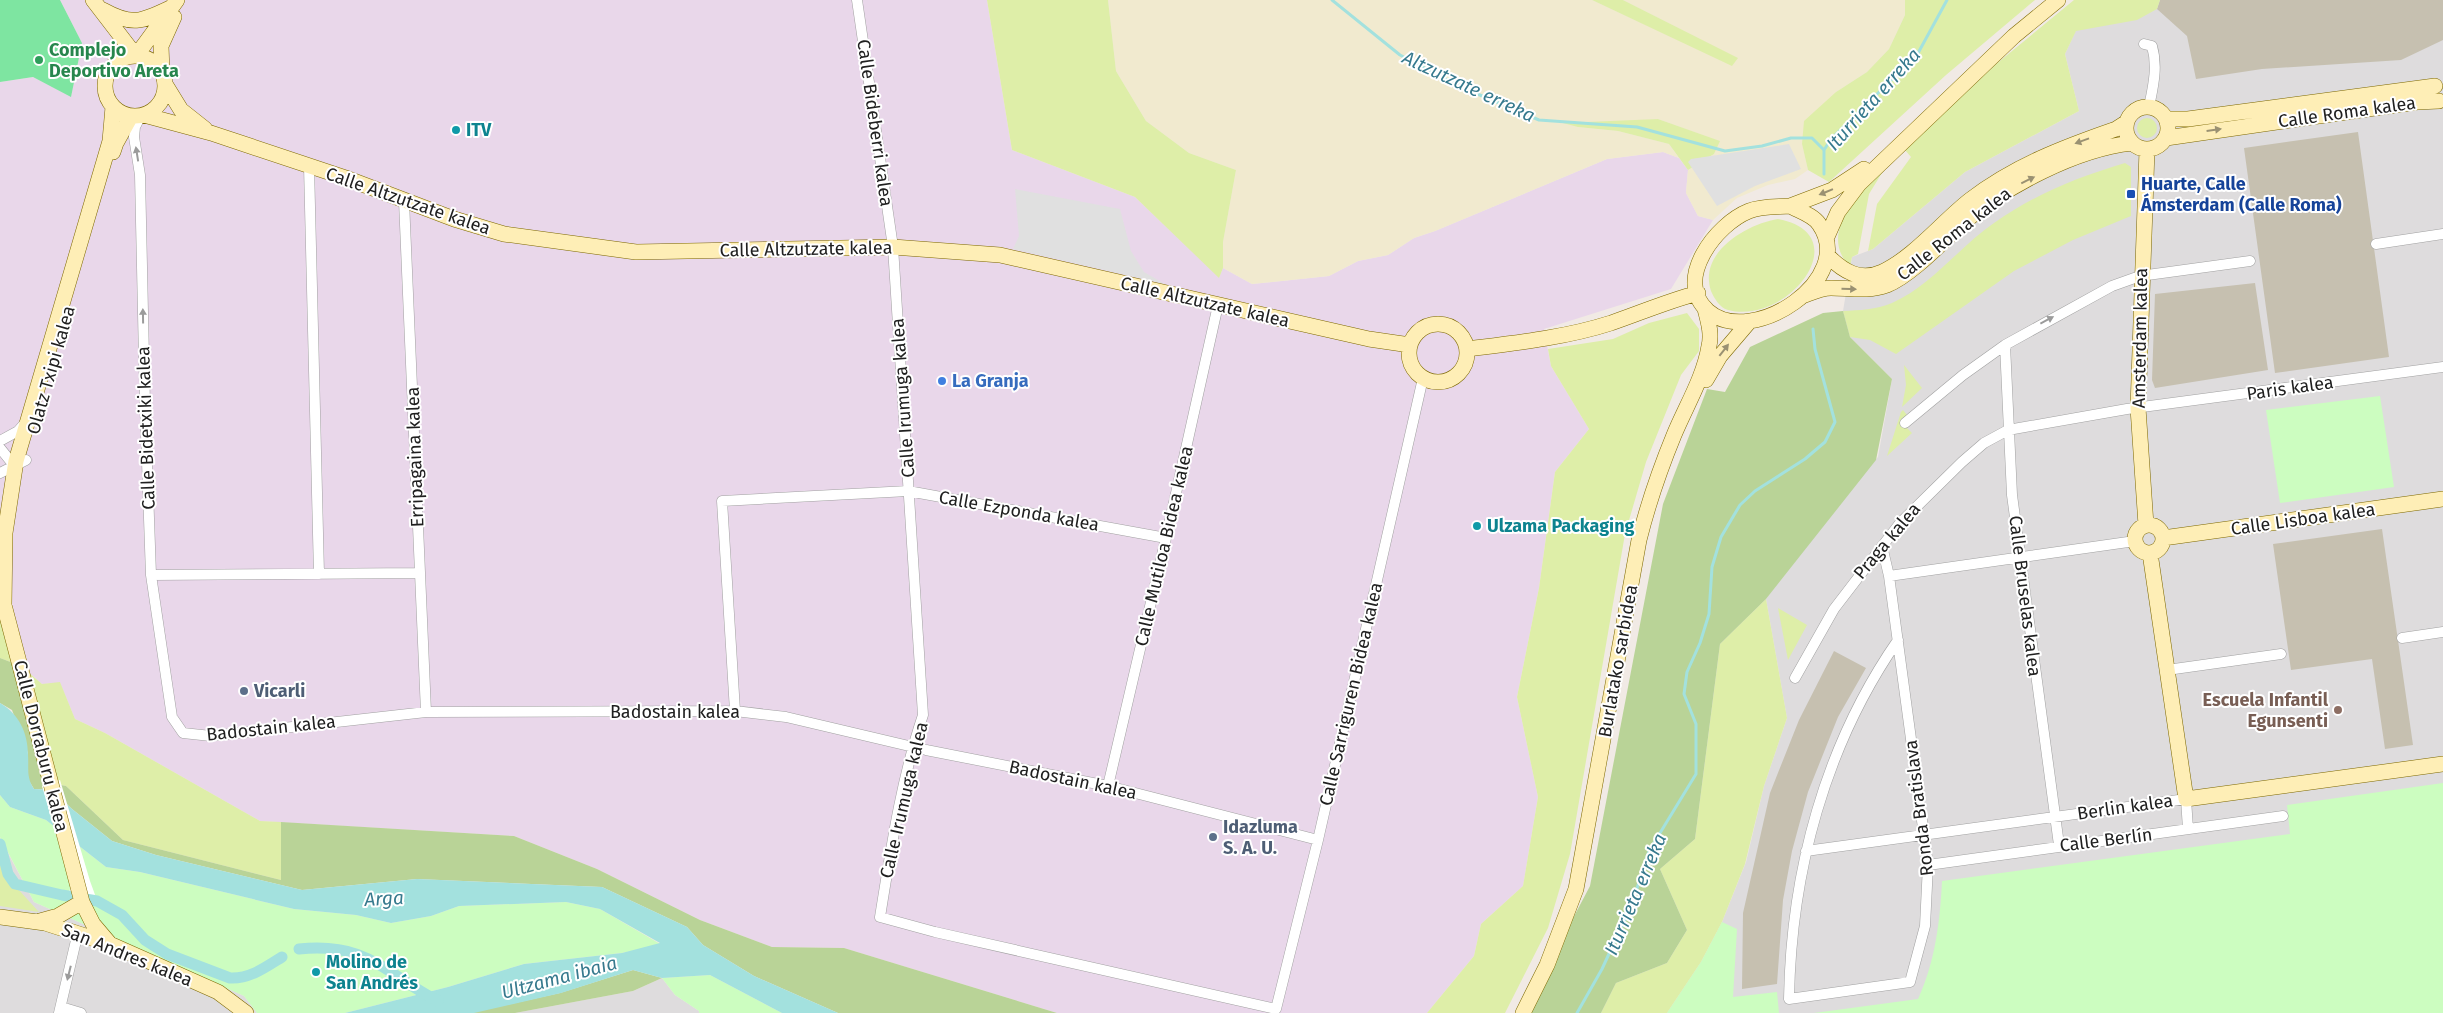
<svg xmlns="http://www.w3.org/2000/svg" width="2443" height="1013" viewBox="0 0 2443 1013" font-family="'Fira Sans',sans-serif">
<rect width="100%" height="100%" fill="#f1eae5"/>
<path fill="#dedcdd" d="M2090,0H2443V1013H1667L1701,962L1722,922L1746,862L1764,786L1787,718L1766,599L1839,498L1878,457L1892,379L1850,337L1843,311L1852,257L1873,249L1965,172L2079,111L2065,54Z
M0,838L34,902L244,996L257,1013H0Z
M662,978L675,995L699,1011V1013H515L633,991Z"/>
<path fill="#e9d7ea" d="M60,0H987L1012,150L1135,197L1219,277L1223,268L1252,284L1329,276L1358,261L1388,255L1414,238L1435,231L1607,159L1663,152L1679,158L1688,170L1686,193L1698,216L1713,220L1671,289L1544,329L1551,366L1589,429L1555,472L1539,588L1517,697L1538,797L1523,886L1481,924L1474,956L1427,1013H1057L844,948L772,947L700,920L597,869L514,836L260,821L105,733L75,719L60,683L42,684L21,666L0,591V82L33,77L71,96L82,43Z"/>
<path fill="#c6c0b0" d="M2160,0H2443V40L2401,60L2262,69L2196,79L2187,36L2157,9Z
M2358,132L2389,357L2275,373L2244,148Z
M2255,283L2268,370L2155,388L2152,380L2155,294Z
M2382,529L2413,745L2385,749L2372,659L2291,670L2273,544Z
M1834,651L1866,668L1838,717L1808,792L1792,851L1783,900L1777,984L1742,989L1743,913L1770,793L1799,720Z"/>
<path fill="#f1eacf" d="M1108,0H1592L1732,65L1737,58L1623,0H1905V15L1889,49L1867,72L1836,92L1802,144L1808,170L1795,179L1768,185L1737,198L1713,220L1698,216L1686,193L1688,170L1714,154L1719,141L1658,119L1578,127L1618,131L1669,144L1679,158L1663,152L1607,159L1435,231L1414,238L1388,255L1358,261L1329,276L1252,284L1223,268V242L1236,170L1189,153L1146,121L1116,71Z"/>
<path fill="#deeea8" d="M987,0H1108L1116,71L1146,121L1189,153L1236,170L1223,242V268L1219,278L1135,197L1012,150Z
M1592,0H1623L1738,58L1732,66Z
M1905,0H2035L1946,75L1829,182L1808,170L1802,144L1804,121L1836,92L1867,72L1889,49L1905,15Z
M2074,0H2160L2157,9L2137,20L2076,31L2065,54L2079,111L1965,172L1873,249L1868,251L1877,204L1911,157L1905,150L1995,65Z
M2137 128a10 10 0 1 1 20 0a10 10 0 1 1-20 0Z
M1658,119L1720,141L1714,154L1688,170L1669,144L1618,131L1578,127L1563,123Z
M2125,163L2131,167V216L2073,240L2014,271L1896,354L1870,340L1850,337L1843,311C1859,310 1876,310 1892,303C1931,286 1959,247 1994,223C2035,194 2078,177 2125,163Z
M1885,168L1869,194L1858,254L1852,257L1850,267C1817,232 1860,194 1885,168Z
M1778,219C1859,234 1788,326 1728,310C1720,308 1714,298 1711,291C1698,252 1747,224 1778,219Z
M1687,313L1699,329V351L1681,375L1646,462L1625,534L1570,854L1548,928L1505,1013H1427L1474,956L1481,924L1523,886L1538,797L1517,697L1539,588L1555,472L1589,429L1551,366L1548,349L1613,339L1649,323Z
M1904,365L1922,388L1902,407L1906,385Z
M1903,410L1907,415L1901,422L1912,433L1887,456L1901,412Z
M0,591L21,666L42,684L60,682L75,719L105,733L260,821L281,822V880L123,840L66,786L51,783L21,666L0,658Z
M1766,599L1787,718L1764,786L1745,864L1722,922L1701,962L1667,1013H1601L1616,983L1667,963L1687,930L1660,869L1695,839L1720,644Z
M1778,608L1807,625L1788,660Z
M0,854L6,876L39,912L0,906Z"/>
<path fill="#b9d397" d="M1843,311L1850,337L1892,379L1876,460L1766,599L1720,644L1695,839L1660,869L1687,930L1667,963L1616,983L1601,1013H1523L1590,886L1663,504L1707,389L1725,392L1750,347L1823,313Z
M0,658L21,666L51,783L66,786L123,840L281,880V822L514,836L597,869L700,920L772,947L844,948L1057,1013H838L754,976L703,945L687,927L602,887L417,879L302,890L156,855L112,841L72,809L52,790L34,789L28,779V753L12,710L0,703Z
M633,970L662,978L633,991L515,1013H469L560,993Z"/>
<path fill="#ccfdc0" d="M2380,396L2394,487L2280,503L2266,410Z
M2443,783V1013H1814L1918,999C1935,962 1940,922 1942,881L2290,834L2287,805Z
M0,795L10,807L46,820L106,867L140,872L294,909L356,915L391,923L431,916L459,906L566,902L600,909L662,945L622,953L524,964L448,987L345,1013H257L244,996L34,902L0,837Z
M1722,922L1737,929L1733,997L1777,992L1779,1013H1667L1701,962Z
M710,975L782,1013H699V1011L675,995L662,978Z"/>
<path fill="#7ee5a1" d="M0,0H60L82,43L71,97L33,77L0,82Z"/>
<path fill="#e0e0e0" d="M1789,144L1801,169L1755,186L1717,206L1688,162L1691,159Z
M1015,189L1120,209L1131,251L1144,272L1165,284L1013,249L1019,236Z"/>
<path fill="#a3e1de" d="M0,703C19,714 28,733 28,755C29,769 26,777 34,789L52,790L72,809L112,841L156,855L302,890L417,879L602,887L687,927L703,945L754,976L838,1013H782L710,975L662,978L633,970L561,993L474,1013H345L448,987L524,964L622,953L660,943L600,909L566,902L459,906L431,916L391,923L356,915L294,909L140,872L106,867L46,820L10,807L0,795Z"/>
<path fill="#fff" d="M60,780L90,881L98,903L72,907L68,895L71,886L42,786Z"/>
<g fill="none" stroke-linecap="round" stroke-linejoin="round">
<path stroke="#a3e1de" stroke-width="3" d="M1332,0L1400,55L1461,87L1539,120L1637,127L1725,151L1762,146L1791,138H1812L1824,150
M1824,174V150L1831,139L1917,55L1947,0
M1577,1013L1602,969L1632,904L1649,851L1696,774V724L1684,694L1687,672L1700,643L1709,614L1712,567L1721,537L1740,505L1755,491L1805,459L1825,442L1835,422L1815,349L1813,329"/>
<path stroke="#a3e1de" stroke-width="11" d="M0,844L8,874L15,884L62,895L97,901L122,915L145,940L167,954L230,978C250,979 266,967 282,957
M299,949C368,942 384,973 438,1001"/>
<defs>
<path id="street" d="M857,0L893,247L923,715C901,780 891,849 880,917L935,932L1276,1009L1318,840L1423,378
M2144,44L2152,46C2158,67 2153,87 2149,107
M141,115L135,127L134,137L140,175L145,405L151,575L172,717L183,733L211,736L426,712L735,711L786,717L926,750L1108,786L1318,840
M309,166L319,574
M404,201L426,712
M2376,244L2443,234
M2005,345L2012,495L2059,845
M1905,423L1963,375L2005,345L2112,286L2140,276L2250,261
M0,441L18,431L25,423
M0,448L16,468
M0,473L26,460
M1882,546L1889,576L1928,865L1925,926L1910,982L1789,999C1791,872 1825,745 1898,640
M151,575L420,573
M1889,576L2135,541
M2402,638L2443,632
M2167,670L2281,654
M1795,678L1834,609L1900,523L1962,462L1984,443L2008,430L2127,409L2443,367
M735,711L722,501L908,491L1166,538
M1108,786L1166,538L1218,305
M1806,851L2186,799L2188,829
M1928,865L2283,816
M61,1007L81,1013
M59,1013L78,932"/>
<path id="secondary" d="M93,0L136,56L177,0
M103,10C132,26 141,22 170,8
M105 86a30 30 0 1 1 60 0a30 30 0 1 1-60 0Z
M162,72L161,46L174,17
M165,84L181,110L205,129
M2126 128a21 21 0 1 1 42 0a21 21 0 1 1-42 0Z
M144,115L211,133L346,178L454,219L504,234L636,252L893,247L1000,255L1369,339L1410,345
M2166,119H2188L2435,86
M2166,138L2417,102L2439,101
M113,152L116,143L131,116
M1790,206C1799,211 1813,215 1819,224C1858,279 1751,349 1708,311C1673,280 1716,224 1749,211C1761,206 1776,207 1790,206Z
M1790,206L1832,190L1864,169
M1826,239L1838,212L1859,184L2014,36L2058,0
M1828,256C1843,271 1860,282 1882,272C1913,258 1942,222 1970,200C2014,166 2064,147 2116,129L2127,122
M1805,295C1813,292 1822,288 1831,288C1850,288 1868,292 1887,285C1912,275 1944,240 1964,222C2006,186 2076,149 2132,143
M1409 353a29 29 0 1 1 58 0a29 29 0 1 1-58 0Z
M1467,349C1515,343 1564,338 1611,323C1640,313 1668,301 1698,293
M1706,380L1720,356L1749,322
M2146,525L2138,408L2147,150
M2135 539a14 14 0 1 1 28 0a14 14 0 1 1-28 0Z
M2163,538L2443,499
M2150,553L2186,799L2443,764
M0,917L45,923L110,944L218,992L246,1013
M40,921L58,916L82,902
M110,944L93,924L82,902L4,605L5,533L16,461L110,141L113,107
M1523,1013L1547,965L1576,889L1639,540C1648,504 1660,469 1674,435C1686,406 1704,377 1709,346C1712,333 1708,321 1705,309"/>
</defs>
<use href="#street" stroke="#a1a1a1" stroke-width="11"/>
<use href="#secondary" stroke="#7d6800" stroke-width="16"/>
<use href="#street" stroke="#fff" stroke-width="10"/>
<use href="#secondary" stroke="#feeeb6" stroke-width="15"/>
</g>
<defs><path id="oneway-solid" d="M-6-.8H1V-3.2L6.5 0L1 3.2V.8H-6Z" transform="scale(1.25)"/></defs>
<g fill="#9a9172">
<use href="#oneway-solid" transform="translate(2214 130) rotate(-8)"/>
<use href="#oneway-solid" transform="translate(2082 141) rotate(160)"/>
<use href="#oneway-solid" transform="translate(2028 180) rotate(-26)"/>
<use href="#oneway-solid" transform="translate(1826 192) rotate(158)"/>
<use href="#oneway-solid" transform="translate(1849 289) rotate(2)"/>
<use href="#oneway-solid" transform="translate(1724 350) rotate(-52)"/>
</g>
<g fill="#9b9b9b">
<use href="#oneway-solid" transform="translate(137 154) rotate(-99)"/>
<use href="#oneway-solid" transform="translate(143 316) rotate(-91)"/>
<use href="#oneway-solid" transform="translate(2047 320) rotate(-28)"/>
<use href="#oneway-solid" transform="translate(69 973) rotate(104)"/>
</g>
<circle fill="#2e9e5b" stroke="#fff" stroke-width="2" cx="39" cy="60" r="5"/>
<g fill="#0f9aa8" stroke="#fff" stroke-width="2">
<circle cx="456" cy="130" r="5"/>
<circle cx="1477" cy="526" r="5"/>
<circle cx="316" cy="972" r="5"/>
</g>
<rect fill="#1a4fb4" stroke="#fff" stroke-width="2" x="2126" y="189" width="10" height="10" rx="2.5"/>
<circle fill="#3f7fe0" stroke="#fff" stroke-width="2" cx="942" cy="381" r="5"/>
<g fill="#5c6f8a" stroke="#fff" stroke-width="2">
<circle cx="244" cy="691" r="5"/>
<circle cx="1213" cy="837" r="5"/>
</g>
<circle fill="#8d6e63" stroke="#fff" stroke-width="2" cx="2338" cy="710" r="5"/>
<g text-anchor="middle" stroke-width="4" stroke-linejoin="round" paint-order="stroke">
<g font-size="18" font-weight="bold" fill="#27864d" stroke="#fff" text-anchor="start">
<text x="49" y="56">Complejo<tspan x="49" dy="21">Deportivo Areta</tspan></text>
</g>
<g font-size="18" fill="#202020" stroke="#fff">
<text transform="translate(2347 112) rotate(-8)" y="6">Calle Roma kalea</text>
<text transform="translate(875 123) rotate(82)" y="6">Calle Bideberri kalea</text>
<text transform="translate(408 201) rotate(19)" y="6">Calle Altzutzate kalea</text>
<text transform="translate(1954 234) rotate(-38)" y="6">Calle Roma kalea</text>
<text transform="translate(806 249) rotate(-1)" y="6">Calle Altzutzate kalea</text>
<text transform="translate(1205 302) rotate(13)" y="6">Calle Altzutzate kalea</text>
<text transform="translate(2140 338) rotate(-89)" y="6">Amsterdam kalea</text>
<text transform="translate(51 370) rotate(-74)" y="6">Olatz Txipi kalea</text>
<text transform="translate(2290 388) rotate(-8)" y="6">Paris kalea</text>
<text transform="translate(903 398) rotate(-94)" y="6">Calle Irumuga kalea</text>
<text transform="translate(146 428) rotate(-92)" y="6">Calle Bidetxiki kalea</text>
<text transform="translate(415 457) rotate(-92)" y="6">Erripagaina kalea</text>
<text transform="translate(1019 511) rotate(10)" y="6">Calle Ezponda kalea</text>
<text transform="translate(2303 519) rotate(-8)" y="6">Calle Lisboa kalea</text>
<text transform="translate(1887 541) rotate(-50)" y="6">Praga kalea</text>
<text transform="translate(1164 546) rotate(-77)" y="6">Calle Mutiloa Bidea kalea</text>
<text transform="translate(2025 596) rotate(83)" y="6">Calle Bruselas kalea</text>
<text transform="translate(1618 661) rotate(-80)" y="6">Burlatako sarbidea</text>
<text transform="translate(1351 694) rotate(-77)" y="6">Calle Sarriguren Bidea kalea</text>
<text x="675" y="718">Badostain kalea</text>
<text transform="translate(271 728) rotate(-6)" y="6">Badostain kalea</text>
<text transform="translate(41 746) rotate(76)" y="6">Calle Dorraburu kalea</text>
<text transform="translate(1073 780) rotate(12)" y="6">Badostain kalea</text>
<text transform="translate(904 800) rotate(-77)" y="6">Calle Irumuga kalea</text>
<text transform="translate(2125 807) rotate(-8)" y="6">Berlin kalea</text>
<text transform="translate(1919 808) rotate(-97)" y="6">Ronda Bratislava</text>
<text transform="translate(2106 840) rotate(-7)" y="6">Calle Berlín</text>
<text transform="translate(127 955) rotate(22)" y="6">San Andres kalea</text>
</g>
<g font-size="18" font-weight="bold" fill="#0d838f" stroke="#fff" text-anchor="start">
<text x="466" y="136">ITV</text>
<text x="1487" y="532">Ulzama Packaging</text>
<text x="326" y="968">Molino de<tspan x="326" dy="21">San Andrés</tspan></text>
</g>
<g font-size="18" font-weight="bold" fill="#164399" stroke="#fff" text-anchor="start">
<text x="2141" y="190">Huarte, Calle<tspan x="2141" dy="21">Ámsterdam (Calle Roma)</tspan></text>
</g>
<g font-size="18" font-weight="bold" fill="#366cbe" stroke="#fff" text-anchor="start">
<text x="952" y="387">La Granja</text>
</g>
<g font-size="18" font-weight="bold" fill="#4e5e75" stroke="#fff" text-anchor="start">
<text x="254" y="697">Vicarli</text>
<text x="1223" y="833">Idazluma<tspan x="1223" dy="21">S. A. U.</tspan></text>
</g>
<g font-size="18" font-weight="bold" fill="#785e54" stroke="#fff" text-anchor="end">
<text x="2328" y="706">Escuela Infantil<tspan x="2328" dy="21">Egunsenti</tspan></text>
</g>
<g font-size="19" font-style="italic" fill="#377a8e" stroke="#fff">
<text transform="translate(1469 86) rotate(25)" y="7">Altzutzate erreka</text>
<text transform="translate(1873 99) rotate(-48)" y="7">Iturrieta erreka</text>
<text transform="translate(1635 894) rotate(-67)" y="7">Iturrieta erreka</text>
<text transform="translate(384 898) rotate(-3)" y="7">Arga</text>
<text transform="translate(559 977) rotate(-15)" y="7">Ultzama ibaia</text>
</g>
</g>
</svg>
